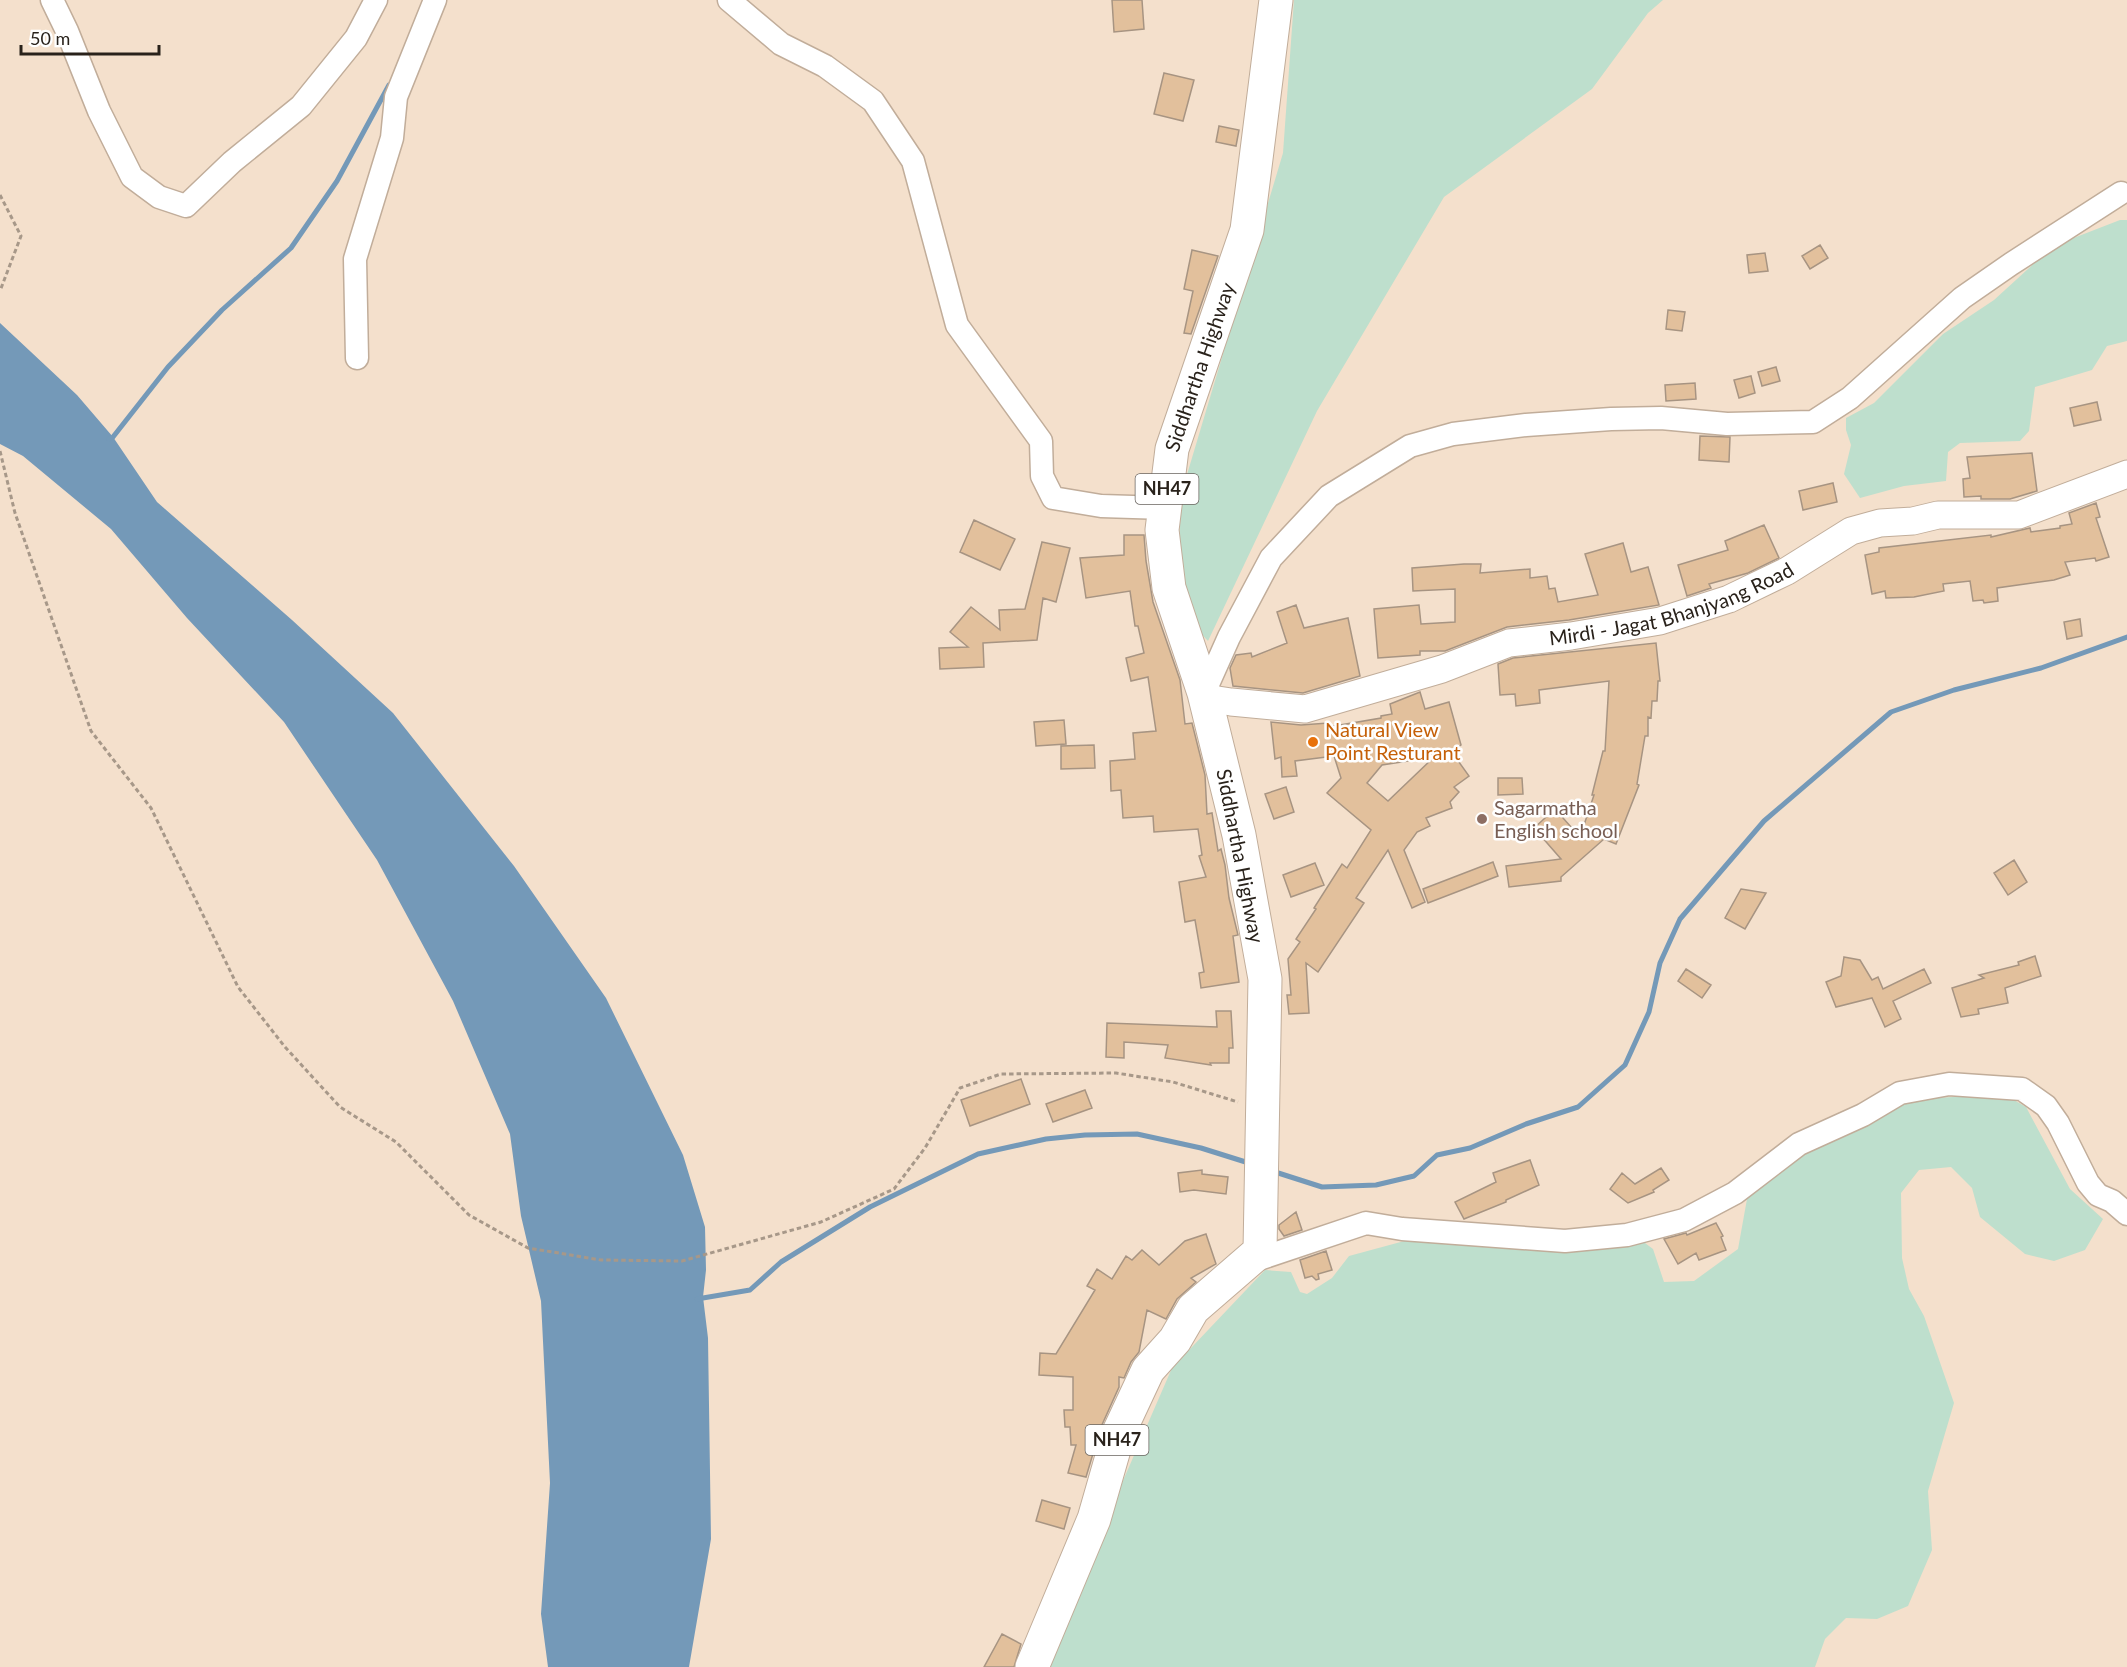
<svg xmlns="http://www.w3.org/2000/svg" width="2127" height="1667" viewBox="0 0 2127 1667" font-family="Lato,sans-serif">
<rect width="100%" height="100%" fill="#f4e0cc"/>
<path fill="#bedfcd" d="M1294,0H1663L1648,13L1592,89L1444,197L1317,411L1208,641L1188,620L1177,562L1183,488L1283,153Z
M2120,220H2127V341L2107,346L2092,370L2035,387L2029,431L2020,441L1960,443L1948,452L1946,481L1904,486L1860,498L1844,474L1851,445L1846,430V418L1874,403L1943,334L1994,300L2053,246Z
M1991,1095L2007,1096L2026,1107L2070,1189L2103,1219L2085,1250L2054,1261L2025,1254L1980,1217L1972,1188L1951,1167L1919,1170L1901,1193L1902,1258L1909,1289L1924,1316L1954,1403L1928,1491L1932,1550L1908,1606L1877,1619L1846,1618L1825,1639L1815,1667H1042L1172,1368L1265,1270L1291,1272L1300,1292L1307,1294L1332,1278L1349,1256L1408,1240H1641L1653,1249L1664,1282L1694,1281L1738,1249L1747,1199L1781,1164L1915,1099Z"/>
<path fill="#7499b8" d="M0,323L77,395L113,437L157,502L292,620L393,713L514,866L606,998L683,1155L705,1227L706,1270L703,1297L708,1338L711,1539L689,1667H548L541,1614L550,1483L541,1301L521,1216L510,1134L453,1001L377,860L284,722L187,618L111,529L23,456L0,444Z"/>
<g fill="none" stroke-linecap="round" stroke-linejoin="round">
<path stroke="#7499b8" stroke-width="5" d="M109,439L113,437L168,367L222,310L291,248L337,181L389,85
M1272,1171L1322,1187L1376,1185L1414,1176L1437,1155L1470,1148L1526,1124L1578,1107L1625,1065L1649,1012L1660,963L1680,919L1764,821L1891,712L1954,690L2041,668L2127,637
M697,1299L750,1290L781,1262L870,1207L978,1154L1046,1139L1085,1135L1137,1134L1201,1148L1252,1164"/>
</g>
<path fill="#e2c09c" stroke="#a79482" stroke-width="1.5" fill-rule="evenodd" d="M1112,0H1142L1144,29L1114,32Z
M1164,73L1194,80L1183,121L1154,114Z
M1219,126L1239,130L1236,146L1216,142Z
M1820,245L1828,258L1810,269L1802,256Z
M1192,250L1218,256L1191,334L1184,333L1193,291L1184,289Z
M1765,253L1768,271L1749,273L1747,255Z
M1668,310L1685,312L1682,331L1666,329Z
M1776,367L1780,381L1762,386L1758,372Z
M1751,376L1755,393L1739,398L1734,380Z
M1695,383L1696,399L1666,401L1665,385Z
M2097,402L2101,420L2074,426L2070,408Z
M1700,436L1730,437L1729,462L1699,460Z
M2032,453L2037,491L2010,499H1981V496L1964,497L1963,479L1970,478L1967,457Z
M1833,483L1837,502L1803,510L1799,491Z
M2096,503L2100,517L2096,518L2109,557L2096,561L2095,558L2065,562L2070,575L2054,580L1997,588L1998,601L1984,603L1983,600L1973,601L1970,581L1943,584L1944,591L1914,597L1886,598L1885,591L1872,594L1865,555L1879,552V548L1991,535V537L2030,528L2031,532L2060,528V526L2072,524L2069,513Z
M974,520L1015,539L1000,570L960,552Z
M1764,525L1779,558L1748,573L1709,584L1711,588L1687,596L1678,565L1728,550L1725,541Z
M1124,535H1144L1146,561L1153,602L1180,680L1185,724L1192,723L1205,775L1207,814L1212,813L1218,851L1221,849L1225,865L1229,898L1238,935L1233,936L1239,982L1201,988L1199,973L1204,972L1195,920L1185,922L1179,882L1206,877L1199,856L1202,855L1198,829L1154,832L1153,816L1123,818L1121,790L1111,791L1110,761L1135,759L1133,733L1156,731L1148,677L1131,681L1126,658L1144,653L1138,626H1135L1130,591L1086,598L1080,558L1124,555Z
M1042,542L1070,548L1056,602L1043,598L1037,640L983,643L984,667L940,669L939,648L968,647L950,632L971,607L1000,630L999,610L1025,609Z
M1623,543L1631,572L1648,567L1659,605L1569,620L1507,627L1445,651H1420V655L1378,658L1374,609L1419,605L1421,624L1455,622V589L1413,591L1412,568L1464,564H1481L1480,573L1530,569V578L1547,576L1549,589L1555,588L1558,602L1598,595L1585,554Z
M1296,605L1304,628L1348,618L1360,676L1303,693L1233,686L1230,668L1236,655L1251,653L1252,657L1287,643L1277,612Z
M2080,619L2082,636L2067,639L2064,622Z
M1656,643L1660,681H1658L1657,701H1652L1651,718L1648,717V736H1645L1637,784L1639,785L1616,844L1604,839L1561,877V881L1509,887L1506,866L1561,859L1534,828L1555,809L1580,837L1594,795H1592L1603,751H1605L1609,681L1539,690L1540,703L1516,706L1515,694L1500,695L1498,664L1513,658Z
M1420,692L1425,709L1449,702L1461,745L1451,751L1469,776L1454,787L1459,792L1450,802L1452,808L1426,818L1430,826L1417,832L1404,850L1425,902L1412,908L1388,850L1356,898L1364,903L1318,972L1306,963L1309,1013L1289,1014L1287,995H1291L1288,959L1300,942L1296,939L1316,909L1314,908L1342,864L1347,868L1371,830L1327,793L1341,778L1334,756L1295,761L1297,776L1282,777L1281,757L1275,759L1271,722L1301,725L1328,723V727L1381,718V716L1392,714L1390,704ZM1434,757L1388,801L1367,783L1382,765Z
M1064,720L1066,744L1036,746L1034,722Z
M1094,745L1095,768L1061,769V746Z
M1498,778H1522L1523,794L1498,795Z
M1286,787L1294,812L1274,819L1265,794Z
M2014,860L2027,882L2008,895L1994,873Z
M1493,862L1498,876L1428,903L1423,889Z
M1315,863L1324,885L1291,897L1283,875Z
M1741,889L1766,893L1745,929L1725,918Z
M2035,956L2041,976L2005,988L2008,1003L1978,1009L1979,1014L1961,1017L1952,988L1984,978L1979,975L2019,965L2018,962Z
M1844,957L1860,960L1872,980L1878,977L1883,989L1924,969L1931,983L1893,1001L1901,1019L1885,1027L1872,998L1836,1007L1826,982L1841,976Z
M1686,969L1711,985L1702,998L1678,981Z
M1216,1011H1231L1233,1048H1229V1063H1210L1211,1065L1165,1058L1168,1045L1124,1042V1058L1106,1057L1107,1023L1217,1027Z
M1021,1079L1030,1104L970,1126L961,1100Z
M1085,1090L1092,1108L1053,1122L1046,1104Z
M1530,1160L1539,1185L1506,1200V1202L1464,1219L1455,1202L1496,1182L1493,1173Z
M1661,1168L1669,1180L1653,1190L1654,1192L1628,1203L1610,1189L1622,1173L1635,1184Z
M1202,1170V1174L1228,1177L1226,1194L1194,1190L1180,1192L1178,1173Z
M1296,1212L1302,1230L1284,1236L1279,1229V1225Z
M1716,1223L1723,1236L1721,1237L1726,1250L1699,1260L1696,1253L1678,1264L1664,1239L1686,1233L1687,1235Z
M1206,1234L1216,1264L1191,1278L1196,1282L1177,1299L1166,1319L1147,1310L1139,1352L1131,1362L1124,1378L1119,1377V1387L1101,1427L1086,1477L1068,1473L1076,1445H1071L1070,1427H1065L1064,1410H1073V1377L1039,1375L1040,1353L1056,1354L1095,1290L1087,1286L1097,1269L1112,1279L1126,1256L1132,1260L1142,1250L1159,1265L1185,1241Z
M1326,1251L1332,1270L1318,1274L1319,1279L1316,1280L1312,1276L1305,1278L1300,1260Z
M1042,1500L1070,1508L1064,1529L1036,1521Z
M1002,1634L1021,1644L1014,1667H984Z"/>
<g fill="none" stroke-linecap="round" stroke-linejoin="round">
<defs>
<path id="minor" d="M52,0L67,31L99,111L132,177L159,197L186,206L232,162L301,106L356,38L376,0
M729,0L781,44L825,66L873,101L913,161L957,325L1041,441L1042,476L1053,498L1101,506L1165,508
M357,358L355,259L392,138L396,97L435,0
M1204,693L1229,637L1271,558L1329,496L1410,446L1453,434L1526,425L1611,419L1661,418L1727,424L1813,422L1850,398L1962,298L2011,264L2121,193
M1247,1263L1366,1223L1402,1229L1565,1241L1627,1235L1684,1220L1735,1193L1799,1144L1863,1115L1900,1093L1949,1084L2022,1089L2046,1106L2058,1123L2088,1183L2098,1195L2112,1201L2127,1214"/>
<g id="tertiary">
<path id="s1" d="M1205,698L1231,702L1305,709L1442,669L1509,643L1571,636L1660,621L1729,599L1787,571L1851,531L1880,523L1913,521L1938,515H2019L2127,474"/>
</g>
<g id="trunk">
<path id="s2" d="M1032,1667L1094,1519L1119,1432L1148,1370L1175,1340L1193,1309L1260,1251L1265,979L1239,835L1204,693L1169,588L1162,530L1172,449L1247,230L1276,0"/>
</g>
</defs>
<use href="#minor" stroke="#c1ad9a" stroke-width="25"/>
<use href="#tertiary" stroke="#c1ad9a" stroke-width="29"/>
<use href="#trunk" stroke="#c1ad9a" stroke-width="35"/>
<path stroke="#a79889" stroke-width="3" stroke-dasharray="4.5 3" stroke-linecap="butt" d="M0,195L21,236L0,291
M0,451L15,513L91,731L151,808L238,987L285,1047L340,1107L396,1142L469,1215L528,1248L601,1260L682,1261L821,1222L894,1189L925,1148L960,1088L1001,1074L1116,1073L1173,1082L1238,1102"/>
<use href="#minor" stroke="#fff" stroke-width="22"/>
<use href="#tertiary" stroke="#fff" stroke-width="27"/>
<use href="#trunk" stroke="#fff" stroke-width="33"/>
</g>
<circle fill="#e8710a" stroke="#fff" stroke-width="2" cx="1313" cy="742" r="6"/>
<circle fill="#8d6e63" stroke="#fff" stroke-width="2" cx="1482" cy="819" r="6"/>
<g text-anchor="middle" stroke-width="5" stroke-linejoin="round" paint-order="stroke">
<g fill="#fff" stroke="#69645f" stroke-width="1.5">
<rect x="1135.5" y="474" width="63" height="30" rx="4.5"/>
<rect x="1085.5" y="1425" width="63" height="30" rx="4.5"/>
</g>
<g font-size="18" font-weight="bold" fill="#29221b">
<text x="1167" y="495">NH47</text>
<text x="1117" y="1446">NH47</text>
</g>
<g font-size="20" fill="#29221b" stroke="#fff">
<text dy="7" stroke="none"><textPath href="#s2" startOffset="1386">Siddhartha Highway</textPath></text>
<text dy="7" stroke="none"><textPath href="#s1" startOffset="483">Mirdi - Jagat Bhanjyang Road</textPath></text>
<text transform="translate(1240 856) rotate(79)" y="7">Siddhartha Highway</text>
</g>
<g font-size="20" fill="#c56008" stroke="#fff" text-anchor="start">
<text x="1325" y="737">Natural View<tspan x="1325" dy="23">Point Resturant</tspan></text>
</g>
<g font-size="20" fill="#785e54" stroke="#fff" text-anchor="start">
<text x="1494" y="815">Sagarmatha<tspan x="1494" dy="23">English school</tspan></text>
</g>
</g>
<path d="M21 45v9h138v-9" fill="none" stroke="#29221b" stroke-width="3"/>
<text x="30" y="45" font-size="18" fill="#29221b" stroke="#ffffff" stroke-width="4.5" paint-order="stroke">50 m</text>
</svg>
